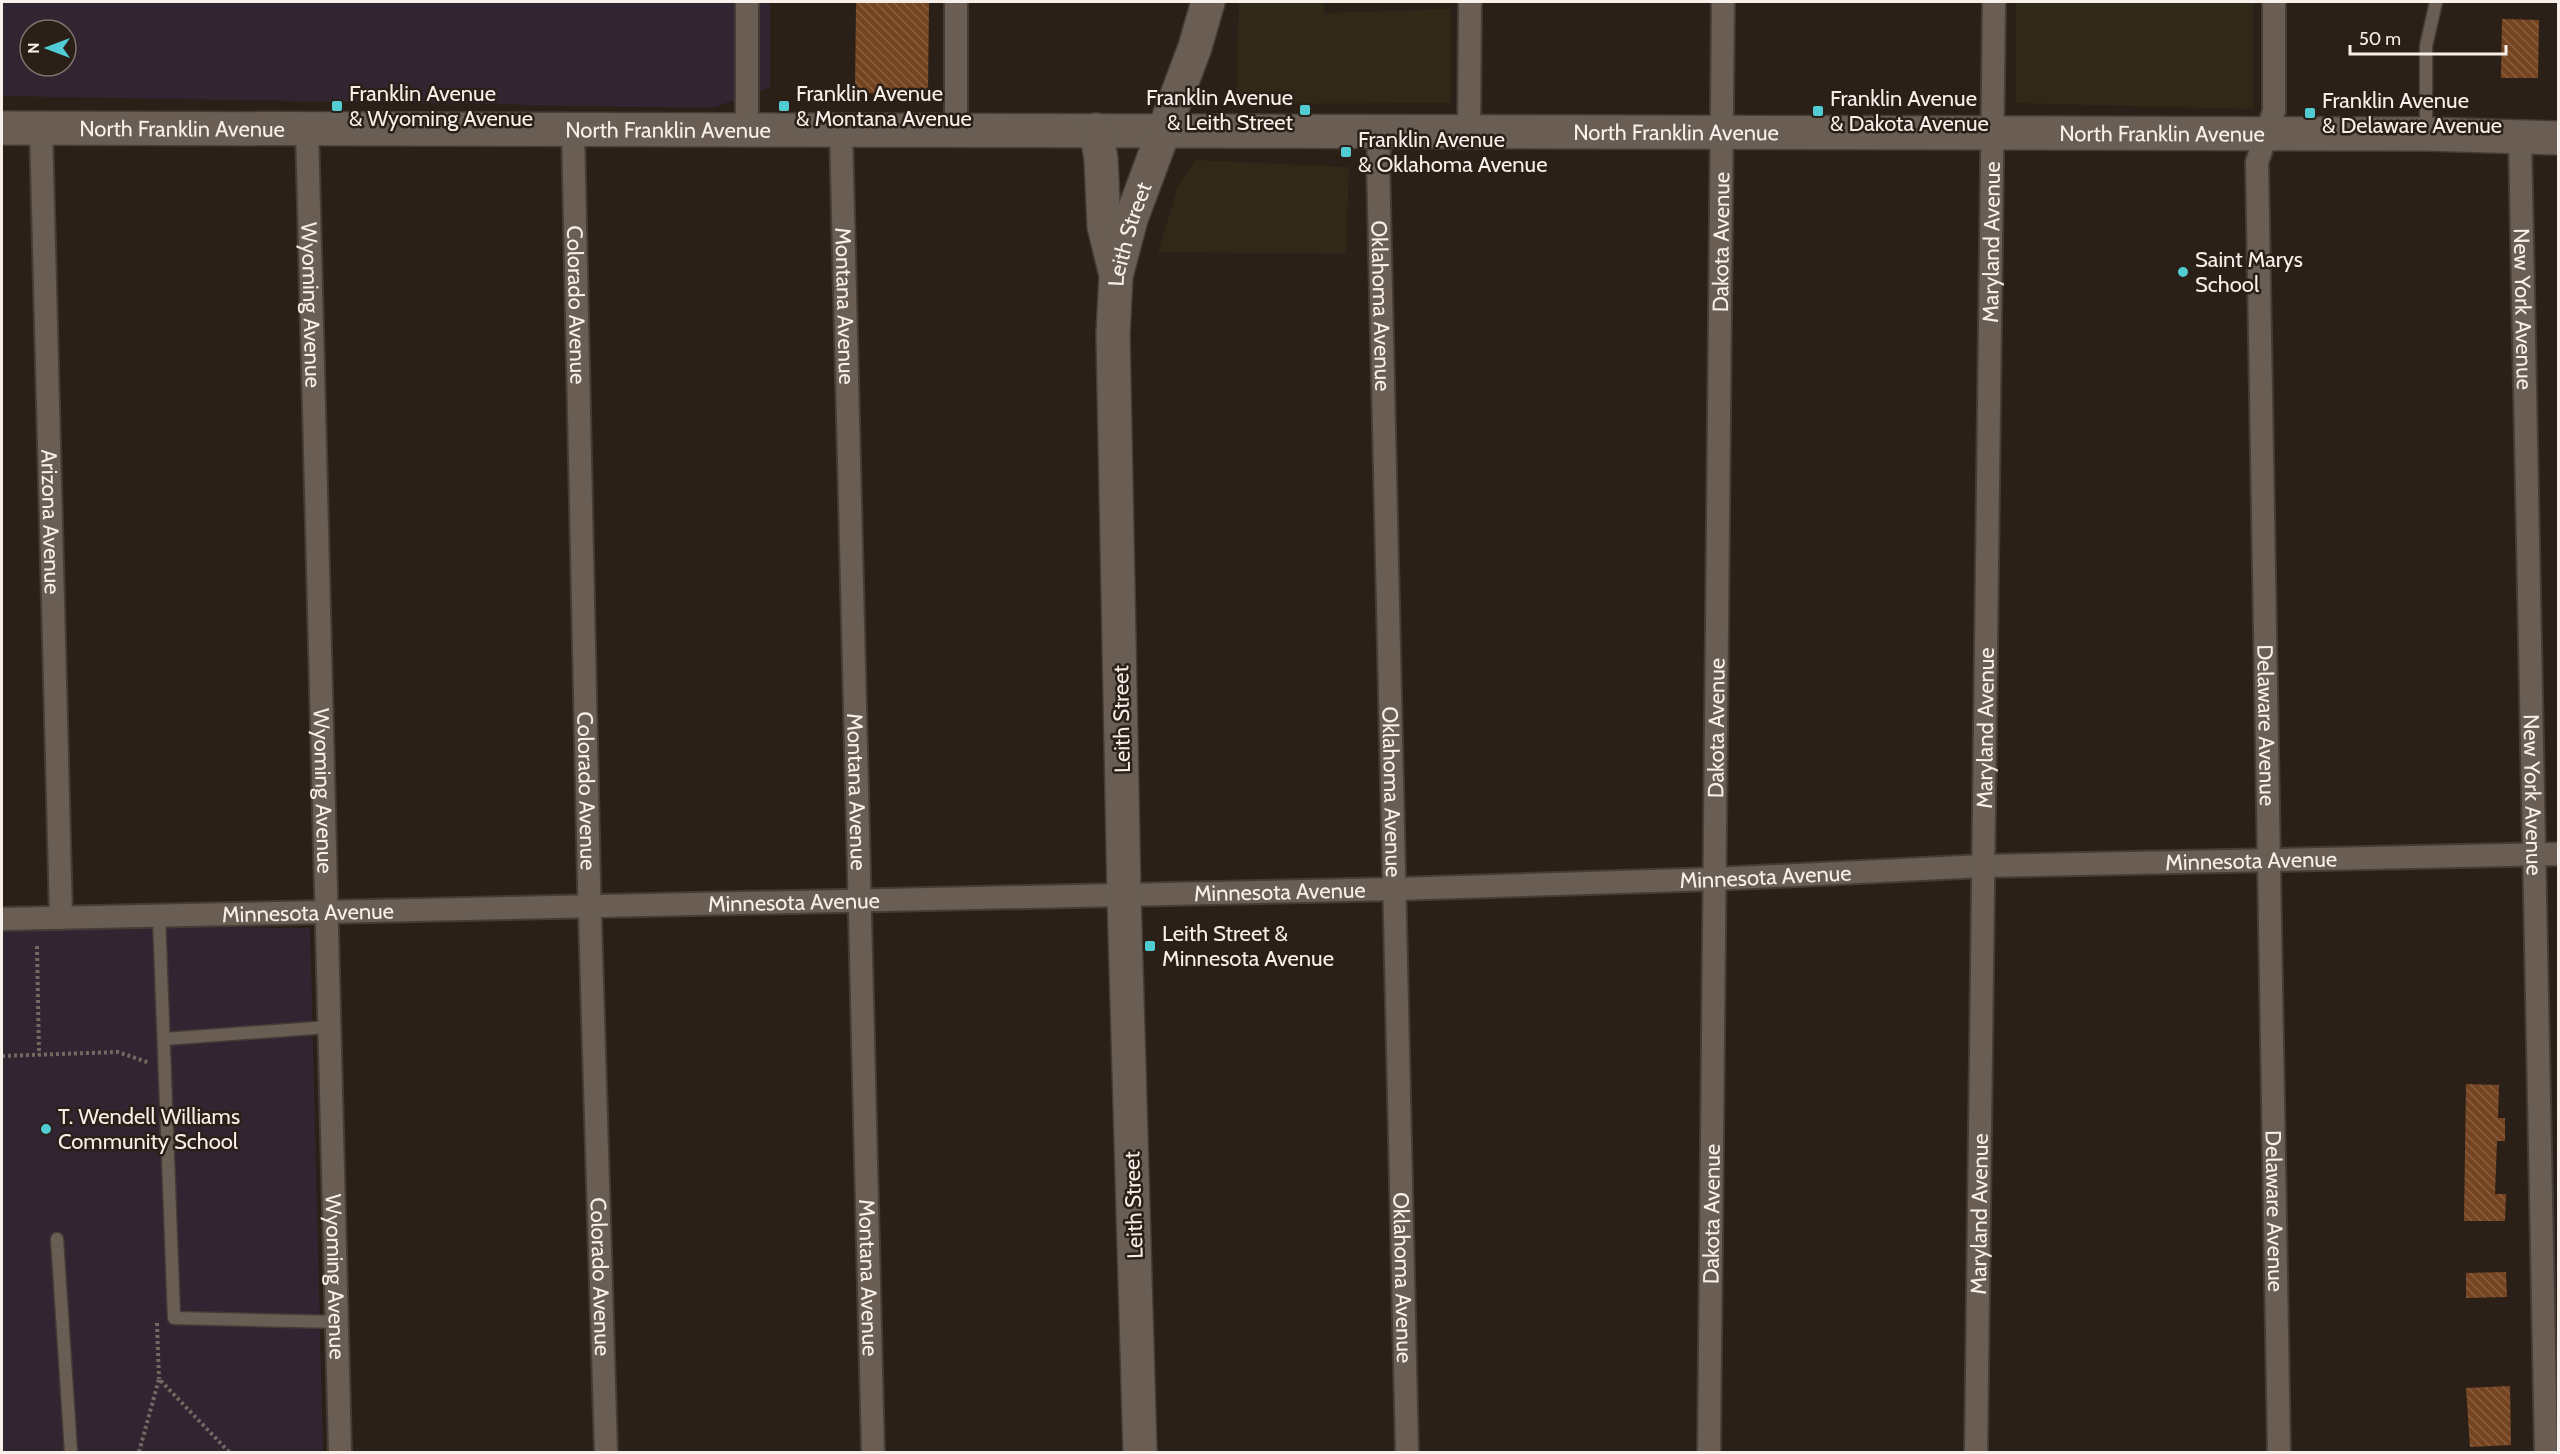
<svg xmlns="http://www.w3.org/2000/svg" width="2560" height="1454" viewBox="0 0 2560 1454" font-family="Cabin,sans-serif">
<defs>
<pattern id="building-back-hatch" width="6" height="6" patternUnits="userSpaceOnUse" patternTransform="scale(1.5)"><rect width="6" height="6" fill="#754420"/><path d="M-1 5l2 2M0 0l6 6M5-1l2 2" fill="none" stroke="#895f41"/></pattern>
</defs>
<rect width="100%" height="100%" fill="#2b2018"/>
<path fill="#302918" d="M1239,2H1323L1324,13L1450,9V103L1236,104Z
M2016,2H2253V109L2016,103Z
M1195,160L1349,167L1346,254L1158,252L1178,186Z"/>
<path fill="#322532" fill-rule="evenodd" d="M2,2H770V87L712,108L2,96ZM30,30H66V66H30Z
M2,925L310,928L323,1452H2Z"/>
<path fill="url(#building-back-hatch)" d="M856,2H929L928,94L855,93Z
M2502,19L2539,20L2538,78H2501Z
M2466,1084L2499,1085L2498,1118H2505V1141H2497L2495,1194H2506L2505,1221H2464Z
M2506,1272L2507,1297L2466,1298V1273Z
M2510,1386L2511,1445L2470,1447L2466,1388Z"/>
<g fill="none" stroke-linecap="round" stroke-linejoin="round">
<defs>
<path id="lane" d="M2426,133V46L2436,2
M159,917L174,1318L338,1322
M164,1039L329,1027
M57,1239L71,1452"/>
<g id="street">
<path d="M747,2V130"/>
<path d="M956,2V130"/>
<path id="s1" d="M2274,2V111L2257,162L2279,1452"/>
<path id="s2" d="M41,128L61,918"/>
<path id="s3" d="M307,128L340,1452"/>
<path id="s4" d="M573,129L589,884L606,1452"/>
<path id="s5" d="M841,130L873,1452"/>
<path id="s6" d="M1380,132L1378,160L1407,1452"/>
<path d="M1469,132L1470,2"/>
<path id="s7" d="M2520,138L2546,1452"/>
<path id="s8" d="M2,919L1395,889L1715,879L1983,866L2558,854"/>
<path id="s9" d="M1709,1452L1723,2"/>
<path id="s10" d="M1976,1452L1994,2"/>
</g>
<g id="secondary">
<path id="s11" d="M2,128L2426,134L2558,138"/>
<path d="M1096,130L1101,159L1104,226L1115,271"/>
<path id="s12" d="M1140,1452L1124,895L1113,334L1116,276L1131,219L1195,47L1208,2"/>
</g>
</defs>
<use href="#lane" stroke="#453c37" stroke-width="15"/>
<use href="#street" stroke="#453c37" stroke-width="26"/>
<use href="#secondary" stroke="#453c37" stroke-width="36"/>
<path stroke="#736962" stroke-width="4" stroke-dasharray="3 3" stroke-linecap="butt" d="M37,946L39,1055
M2,1056L118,1052L150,1063
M157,1323L159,1379
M139,1452L159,1379L229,1452"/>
<use href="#lane" stroke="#6a5e54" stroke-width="12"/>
<use href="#street" stroke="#6a5e54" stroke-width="22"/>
<use href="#secondary" stroke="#6a5e54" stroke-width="33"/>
</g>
<g fill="#51ccd2" stroke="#2b2018" stroke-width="2">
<rect x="331" y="100" width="12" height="12" rx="3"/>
<rect x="778" y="100" width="12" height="12" rx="3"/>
<rect x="1299" y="104" width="12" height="12" rx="3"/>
<rect x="1812" y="105" width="12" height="12" rx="3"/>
<rect x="2304" y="107" width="12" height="12" rx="3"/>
<rect x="1340" y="146" width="12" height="12" rx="3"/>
<circle cx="2183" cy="272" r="6"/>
<rect x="1144" y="940" width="12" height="12" rx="3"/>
<circle cx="46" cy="1129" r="6"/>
</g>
<g text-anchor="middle" stroke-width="5" stroke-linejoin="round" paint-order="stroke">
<g font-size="22" fill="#f7efea" stroke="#2b2018" text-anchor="start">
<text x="349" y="101">Franklin Avenue<tspan x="349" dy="25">&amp; Wyoming Avenue</tspan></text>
<text x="796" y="101">Franklin Avenue<tspan x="796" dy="25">&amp; Montana Avenue</tspan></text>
<text x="1293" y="105" text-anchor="end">Franklin Avenue<tspan x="1293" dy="25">&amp; Leith Street</tspan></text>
<text x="1830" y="106">Franklin Avenue<tspan x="1830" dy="25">&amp; Dakota Avenue</tspan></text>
<text x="2322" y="108">Franklin Avenue<tspan x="2322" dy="25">&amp; Delaware Avenue</tspan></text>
<text x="1358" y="147">Franklin Avenue<tspan x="1358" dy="25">&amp; Oklahoma Avenue</tspan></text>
<text x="2195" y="267">Saint Marys<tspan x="2195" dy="25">School</tspan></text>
<text x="1162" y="941">Leith Street &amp;<tspan x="1162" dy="25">Minnesota Avenue</tspan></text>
<text x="58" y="1124">T. Wendell Williams<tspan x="58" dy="25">Community School</tspan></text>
</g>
<g font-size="22" fill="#f7efea" stroke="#2b2018">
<text dy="8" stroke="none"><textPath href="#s11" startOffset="180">North Franklin Avenue</textPath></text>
<text dy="8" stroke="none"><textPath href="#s11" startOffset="666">North Franklin Avenue</textPath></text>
<text dy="8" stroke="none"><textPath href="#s11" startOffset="1674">North Franklin Avenue</textPath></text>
<text dy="8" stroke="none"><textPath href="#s11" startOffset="2160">North Franklin Avenue</textPath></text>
<text dy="8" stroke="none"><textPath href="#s12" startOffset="1220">Leith Street</textPath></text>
<text dy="8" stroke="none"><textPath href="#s9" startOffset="1210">Dakota Avenue</textPath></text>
<text dy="8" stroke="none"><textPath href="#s10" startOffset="1210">Maryland Avenue</textPath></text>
<text dy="8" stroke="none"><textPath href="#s3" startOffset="177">Wyoming Avenue</textPath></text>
<text dy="8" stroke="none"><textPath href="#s4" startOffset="176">Colorado Avenue</textPath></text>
<text dy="8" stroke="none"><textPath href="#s5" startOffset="176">Montana Avenue</textPath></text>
<text dy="8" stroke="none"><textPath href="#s6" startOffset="174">Oklahoma Avenue</textPath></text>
<text dy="8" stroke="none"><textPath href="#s7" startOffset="171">New York Avenue</textPath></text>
<text dy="8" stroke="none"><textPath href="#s2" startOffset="394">Arizona Avenue</textPath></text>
<text transform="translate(1121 719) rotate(-91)" y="8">Leith Street</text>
<text dy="8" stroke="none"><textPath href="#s1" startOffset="726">Delaware Avenue</textPath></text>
<text dy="8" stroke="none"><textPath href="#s9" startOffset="724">Dakota Avenue</textPath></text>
<text dy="8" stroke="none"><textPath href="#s10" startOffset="724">Maryland Avenue</textPath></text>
<text dy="8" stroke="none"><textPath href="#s3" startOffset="663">Wyoming Avenue</textPath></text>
<text dy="8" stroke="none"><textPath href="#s4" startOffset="662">Colorado Avenue</textPath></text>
<text dy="8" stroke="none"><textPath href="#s5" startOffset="662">Montana Avenue</textPath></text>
<text dy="8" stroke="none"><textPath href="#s6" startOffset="660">Oklahoma Avenue</textPath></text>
<text dy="8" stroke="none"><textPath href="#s7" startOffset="657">New York Avenue</textPath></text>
<text dy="8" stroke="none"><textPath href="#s8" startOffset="2250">Minnesota Avenue</textPath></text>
<text dy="8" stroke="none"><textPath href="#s8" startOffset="1764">Minnesota Avenue</textPath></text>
<text dy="8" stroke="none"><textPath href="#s8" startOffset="1278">Minnesota Avenue</textPath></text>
<text dy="8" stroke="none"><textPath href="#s8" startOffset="792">Minnesota Avenue</textPath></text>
<text dy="8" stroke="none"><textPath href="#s8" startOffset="306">Minnesota Avenue</textPath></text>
<text transform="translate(1133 1205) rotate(-92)" y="8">Leith Street</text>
<text dy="8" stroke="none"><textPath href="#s1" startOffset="1212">Delaware Avenue</textPath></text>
<text dy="8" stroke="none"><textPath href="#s9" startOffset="238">Dakota Avenue</textPath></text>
<text dy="8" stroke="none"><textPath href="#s10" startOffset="238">Maryland Avenue</textPath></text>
<text dy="8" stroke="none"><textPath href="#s3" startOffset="1149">Wyoming Avenue</textPath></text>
<text dy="8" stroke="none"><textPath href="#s4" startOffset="1148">Colorado Avenue</textPath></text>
<text dy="8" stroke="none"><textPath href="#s5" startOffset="1148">Montana Avenue</textPath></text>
<text dy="8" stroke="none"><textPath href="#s6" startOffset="1146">Oklahoma Avenue</textPath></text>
</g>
</g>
<rect width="2560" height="1454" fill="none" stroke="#f7efea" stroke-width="6"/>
<g transform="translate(48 48) rotate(270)"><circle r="28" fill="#2b2018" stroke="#7d736c" stroke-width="1.5"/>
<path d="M0-4.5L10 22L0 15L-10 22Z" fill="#51ccd2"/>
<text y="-9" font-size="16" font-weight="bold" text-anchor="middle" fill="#f7efea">N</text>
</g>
<path d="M2350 45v9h156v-9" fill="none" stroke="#f7efea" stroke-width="3"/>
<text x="2359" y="45" font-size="18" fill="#f7efea" stroke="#2b2018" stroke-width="4.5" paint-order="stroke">50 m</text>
</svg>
